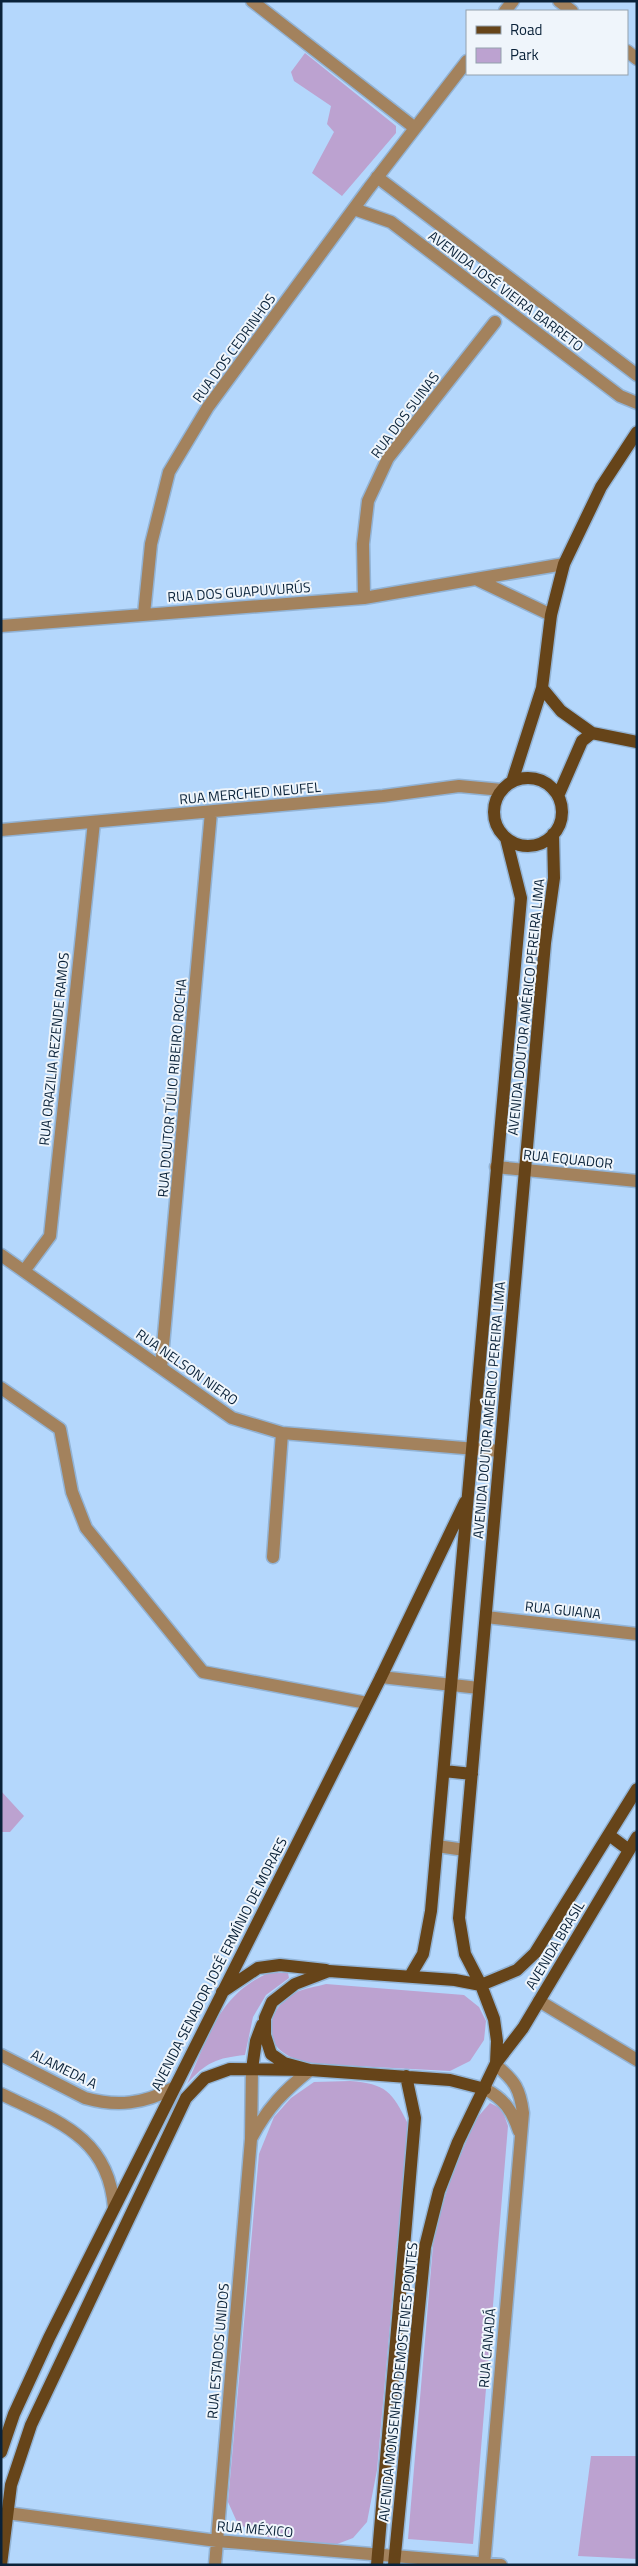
<svg xmlns="http://www.w3.org/2000/svg" width="638" height="2566" viewBox="0 0 638 2566" font-family="'Titillium Web',sans-serif">
<rect width="100%" height="100%" fill="#b4d7fc"/>
<path fill="#bca2d0" d="M305,53L396,126V133L342,196L312,173L334,132L327,124L331,106L294,81L291,72Z
M1,1791L24,1816L10,1832H1Z
M268,1973H288L289,1978L266,1995L253,2017L245,2055C217,2058 206,2062 187,2084C209,2036 218,1996 268,1973Z
M326,1984L464,1995L479,2007L486,2021L484,2040L470,2061L450,2071L317,2064C305,2062 294,2060 284,2053C259,2036 273,2004 295,1993C304,1988 316,1987 326,1984Z
M350,2081C386,2084 392,2091 408,2124L377,2470L367,2522L353,2538L332,2546L258,2536L237,2522L228,2502L259,2154L274,2117L291,2098L314,2082Z
M490,2103L502,2109L508,2126L473,2544L408,2539L434,2234L451,2177L476,2119Z
M591,2456H637V2559L578,2556Z"/>
<g fill="none" stroke-linecap="round" stroke-linejoin="round">
<defs>
<path id="minor" d="M252,1L415,128
M559,1L572,11
M505,11L513,1
M627,51L637,59
M377,177L637,375
M354,209L391,222L620,396L637,403
M478,580L551,615
M364,598L363,544L368,501L388,458L495,322
M144,614L151,544L169,472L208,407L369,188L467,61
M1,626L364,598L564,564
M1,830L383,796L459,786L502,790
M496,1167L637,1181
M1,1255L232,1418L282,1433L500,1451
M24,1271L50,1236L94,822
M161,1368L211,812
M1,1388L60,1429L72,1492L86,1528L203,1672L367,1703
M273,1557L282,1433
M486,1617L637,1634
M381,1677L479,1688
M437,1846L465,1850
M539,2001L637,2060
M1,2055L85,2098C117,2107 144,2104 173,2088
M485,2089C504,2099 512,2110 519,2131
M1,2094C57,2121 109,2137 114,2208
M252,2137C268,2107 284,2091 310,2070
M7,2513L217,2541L501,2565
M215,2565L251,2139L252,2069
M484,2565L523,2113C520,2089 515,2081 496,2065"/>
<path id="major" d="M542,688L561,711L592,733L637,742
M494 812a34 34 0 1 1 68 0a34 34 0 1 1-68 0Z
M512,782L542,688L551,615L564,564L601,487L637,432
M558,796L582,741L592,733
M444,1771L472,1774
M609,1835L629,1850
M410,1976L423,1954L431,1911L521,898L506,838
M481,1985L455,1980L329,1971L295,1984L272,2002L265,2018V2035L271,2054L284,2063L310,2070L450,2080L485,2089
M481,1985L517,1970L535,1953L637,1789
M222,1992L258,1968L280,1965L326,1970
M496,2063L497,2041L494,2019L481,1985L465,1954L459,1918L545,943L554,878L553,834
M252,2069L256,2041L262,2025
M1,2452L14,2414L49,2338L381,1677L465,1502
M1,2565L11,2485L31,2425L186,2098L205,2078L230,2069L310,2070
M377,2565L415,2118L406,2076
M394,2565L425,2247L439,2191L458,2142L496,2063L523,2028L637,1837"/>
</defs>
<use href="#minor" stroke="#92b3d5" stroke-width="15"/>
<use href="#major" stroke="#92b3d5" stroke-width="15"/>
<use href="#minor" stroke="#a3825d" stroke-width="12"/>
<use href="#major" stroke="#664419" stroke-width="12"/>
</g>
<g text-anchor="middle" stroke-width="4" stroke-linejoin="round" paint-order="stroke">
<g font-size="14" fill="#0a2239" stroke="#eff5fb">
<text transform="translate(506 291) rotate(37)" y="5">AVENIDA JOSÉ VIEIRA BARRETO</text>
<text transform="translate(234 348) rotate(-54)" y="5">RUA DOS CEDRINHOS</text>
<text transform="translate(405 415) rotate(-53)" y="5">RUA DOS SUINAS</text>
<text transform="translate(239 592) rotate(-4)" y="5">RUA DOS GUAPUVURÚS</text>
<text transform="translate(250 793) rotate(-5)" y="5">RUA MERCHED NEUFEL</text>
<text transform="translate(526 1007) rotate(-84)" y="5">AVENIDA DOUTOR AMÉRICO PEREIRA LIMA</text>
<text transform="translate(54 1049) rotate(-84)" y="5">RUA ORAZILIA REZENDE RAMOS</text>
<text transform="translate(172 1088) rotate(-85)" y="5">RUA DOUTOR TÚLIO RIBEIRO ROCHA</text>
<text transform="translate(568 1159) rotate(6)" y="5">RUA EQUADOR</text>
<text transform="translate(187 1367) rotate(35)" y="5">RUA NELSON NIERO</text>
<text transform="translate(489 1410) rotate(-85)" y="5">AVENIDA DOUTOR AMÉRICO PEREIRA LIMA</text>
<text transform="translate(563 1610) rotate(6)" y="5">RUA GUIANA</text>
<text transform="translate(555 1945) rotate(-59)" y="5">AVENIDA BRASIL</text>
<text transform="translate(219 1964) rotate(-63)" y="5">AVENIDA SENADOR JOSÉ ERMÍNIO DE MORAES</text>
<text transform="translate(64 2069) rotate(26)" y="5">ALAMEDA A</text>
<text transform="translate(487 2348) rotate(-85)" y="5">RUA CANADÁ</text>
<text transform="translate(218 2351) rotate(-85)" y="5">RUA ESTADOS UNIDOS</text>
<text transform="translate(398 2382) rotate(-84)" y="5">AVENIDA MONSENHOR DEMOSTENES PONTES</text>
<text transform="translate(255 2529) rotate(5)" y="5">RUA MÉXICO</text>
</g>
</g>
<rect width="638" height="2566" fill="none" stroke="#0a2239" stroke-width="5"/>
<rect x="466" y="10" width="162" height="65" fill="#eff5fb" stroke="#93a1ad"/>
<rect x="476" y="26" width="25" height="8" fill="#664419" stroke="#93a1ad"/>
<text x="510" y="35" font-size="15" fill="#0a2239">Road</text>
<rect x="476" y="48" width="25" height="15" fill="#bca2d0" stroke="#93a1ad"/>
<text x="510" y="60" font-size="15" fill="#0a2239">Park</text>
</svg>
